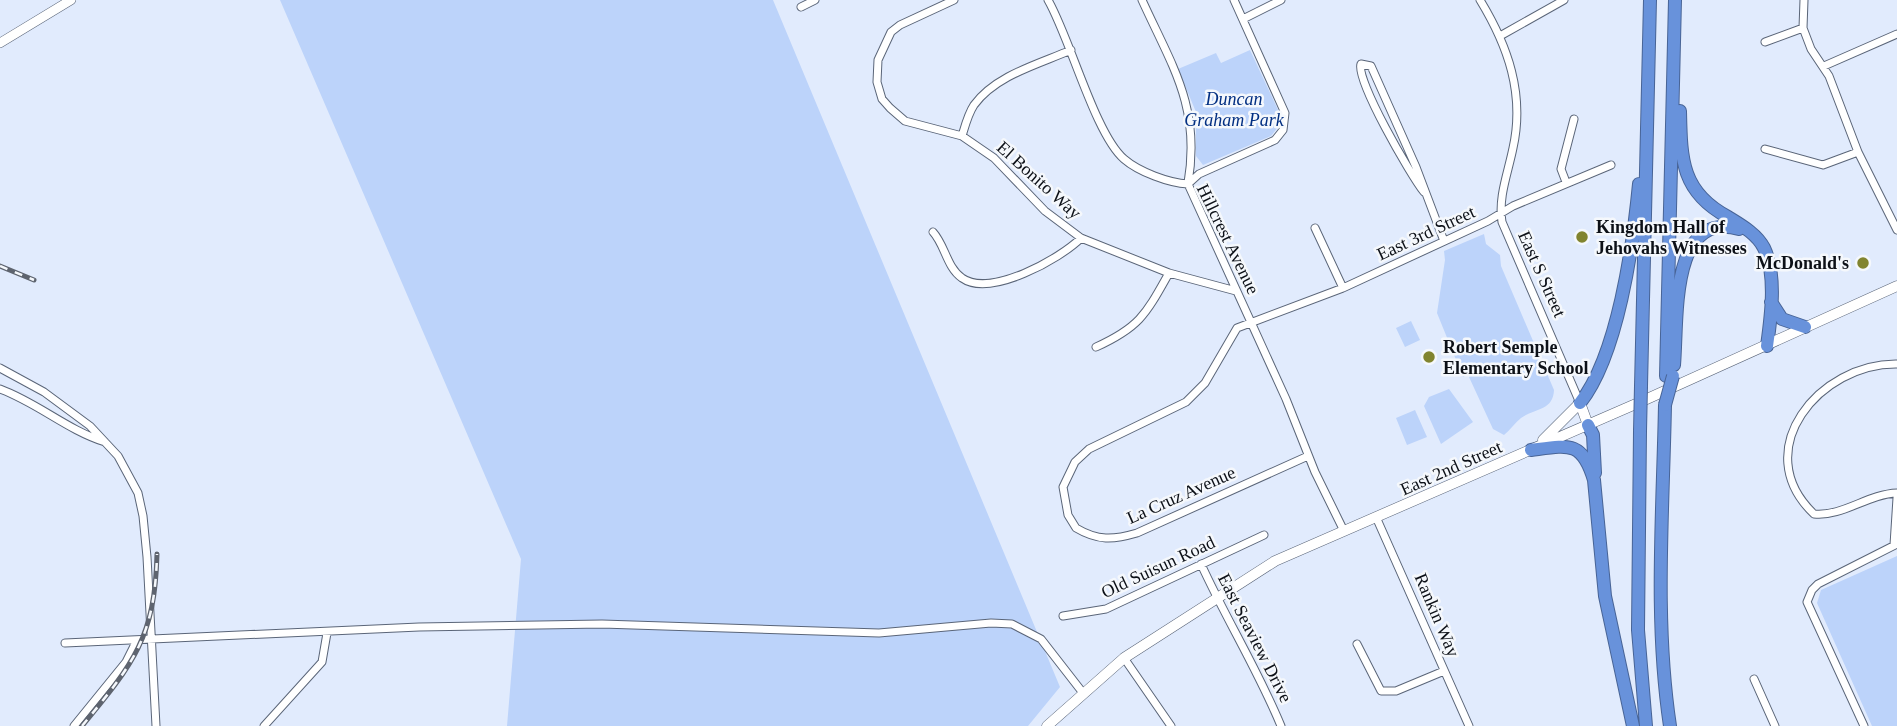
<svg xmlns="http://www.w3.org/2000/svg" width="1897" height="726" viewBox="0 0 1897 726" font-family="Georgia,serif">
<rect width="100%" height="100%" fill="#e1ebfd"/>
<path fill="#bcd3fa" d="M280,0H773L1060,687L1028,726H507L521,559Z
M1250,50L1280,114L1279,126L1271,136L1203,165L1196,156V112L1178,69L1216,53L1221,63Z
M1484,234L1486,244L1500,255L1501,266L1554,390C1553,411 1535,408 1521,418C1515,423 1510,430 1504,435L1493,429L1469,377L1473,373L1463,377L1437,313L1445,260L1444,251Z
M1411,321L1420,340L1405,347L1396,328Z
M1449,389L1473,422L1441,444L1424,406L1429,397Z
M1415,410L1427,437L1407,445L1396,418Z
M1897,556V726H1872L1817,603L1821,590Z"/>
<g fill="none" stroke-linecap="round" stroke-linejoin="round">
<defs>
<path id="minor" d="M954,0L900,25L891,32L878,60L877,82L882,99L890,108L905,121L962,136L994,158L1045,211L1081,238L1169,273L1236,291
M1048,0C1070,38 1095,134 1124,159C1139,172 1169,183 1188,184L1286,399L1315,472L1343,529
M1142,0C1172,66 1201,107 1188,183
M1480,0C1508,46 1525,94 1513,148C1508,173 1498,197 1502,222L1580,403
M1804,0L1803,28L1811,49L1829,76L1858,152L1897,230
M801,7L815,0
M1243,19L1281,0
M1500,36L1564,0
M1765,42L1803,28
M1824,66L1897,34
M962,136C965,126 968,114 974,105C996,75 1039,64 1071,50
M1765,149L1823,165L1858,152
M1566,182L1561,169L1574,119
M1188,184L1199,174L1275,140L1283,130L1285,113L1234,0
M1424,192C1411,176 1355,79 1361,64L1371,66L1416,167L1444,241
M1315,228L1343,288
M933,232C945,245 947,268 962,278C990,298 1060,259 1081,238
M1096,347C1140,327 1146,314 1169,273
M1897,364C1820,363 1747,450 1814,514C1842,517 1868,494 1897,493
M0,368L44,392L90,426L118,456L138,493L143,516L147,557L156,726
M0,389C38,403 67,430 105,442
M1308,456L1137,533C1113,540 1098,541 1076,528L1068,515L1063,487L1075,462L1089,449L1186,402L1205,383L1237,328L1343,288L1488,221L1513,206L1611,165
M1376,517L1469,726
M1894,545L1897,498
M1201,564C1226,619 1258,670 1281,726
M1063,616L1106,609L1264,535
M65,643L419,627L602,624L879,633L991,623L1012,624L1041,639L1083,693
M1357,644L1381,691H1396L1444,671
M1124,658L1171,726
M1754,679L1775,726
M74,726L126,662L137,640
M264,726L322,662L327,633
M1864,726L1807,602L1812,590L1818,584L1897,544"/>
<path id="tertiary" d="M0,43L71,0"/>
<path id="secondary" d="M1580,403L1588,425
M1543,440L1580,403
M1047,726L1124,658L1275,561L1638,403L1897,286"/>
<path id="motorway" d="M1680,111C1681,159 1681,192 1728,217C1741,225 1757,234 1764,248C1777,275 1771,317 1767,346
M1771,302L1782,319L1805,327
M1674,365C1678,321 1669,210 1739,229
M1666,376L1675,0
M1641,386L1650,0
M1580,403C1618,355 1633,246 1639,184
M1665,405C1663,512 1654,620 1670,726
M1588,425L1593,435L1595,473
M1640,431L1638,630L1646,726
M1531,450C1568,445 1582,440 1594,480L1605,596L1633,726"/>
</defs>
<use href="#minor" stroke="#5a6578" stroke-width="9"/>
<use href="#tertiary" stroke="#5a6578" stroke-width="10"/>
<use href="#secondary" stroke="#5a6578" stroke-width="11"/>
<use href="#motorway" stroke="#486496" stroke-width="14"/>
<use href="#minor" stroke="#fff" stroke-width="7"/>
<use href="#tertiary" stroke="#fff" stroke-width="9"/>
<use href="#secondary" stroke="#fff" stroke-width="10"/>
<use href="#motorway" stroke="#6892db" stroke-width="12"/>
<defs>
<path id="rail" d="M0,266L34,280
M82,726C133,664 155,638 157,554"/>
</defs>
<use href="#rail" stroke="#5e646f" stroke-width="5"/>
<use href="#rail" stroke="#f5f8fc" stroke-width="2.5" stroke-dasharray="8" stroke-linecap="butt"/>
<defs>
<path id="motorway-bridge" d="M1665,405L1673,376
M1640,431L1641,386"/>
</defs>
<use href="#motorway-bridge" stroke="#486496" stroke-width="14" stroke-linecap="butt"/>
<use href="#motorway-bridge" stroke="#6892db" stroke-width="12"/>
</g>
<g fill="#81842f" stroke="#f5f8fc" stroke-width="2.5">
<circle cx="1582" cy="237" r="7"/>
<circle cx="1863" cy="263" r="7"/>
<circle cx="1429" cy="357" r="7"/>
</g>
<g text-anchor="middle" stroke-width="5" stroke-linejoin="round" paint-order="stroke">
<g font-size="18" font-style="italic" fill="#022f82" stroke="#f5f8fc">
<text x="1234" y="105">Duncan<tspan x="1234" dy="21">Graham Park</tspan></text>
</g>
<g font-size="18" fill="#0c1017" stroke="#f5f8fc">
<text transform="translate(1039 180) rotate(42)" y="6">El Bonito Way</text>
<text transform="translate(1426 233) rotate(-25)" y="6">East 3rd Street</text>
<text transform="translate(1228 239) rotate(64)" y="6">Hillcrest Avenue</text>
<text transform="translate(1542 274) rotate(66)" y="6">East S Street</text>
<text transform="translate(1451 468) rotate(-24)" y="6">East 2nd Street</text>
<text transform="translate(1181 495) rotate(-24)" y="6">La Cruz Avenue</text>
<text transform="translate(1158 567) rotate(-25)" y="6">Old Suisun Road</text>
<text transform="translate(1437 615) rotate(67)" y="6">Rankin Way</text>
<text transform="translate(1255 638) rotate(63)" y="6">East Seaview Drive</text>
</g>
<g font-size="18" font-weight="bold" fill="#0c1017" stroke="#f5f8fc" text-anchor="start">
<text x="1596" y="233">Kingdom Hall of<tspan x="1596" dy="21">Jehovahs Witnesses</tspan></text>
<text x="1849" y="269" text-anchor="end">McDonald's</text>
<text x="1443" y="353">Robert Semple<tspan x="1443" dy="21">Elementary School</tspan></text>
</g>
</g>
</svg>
